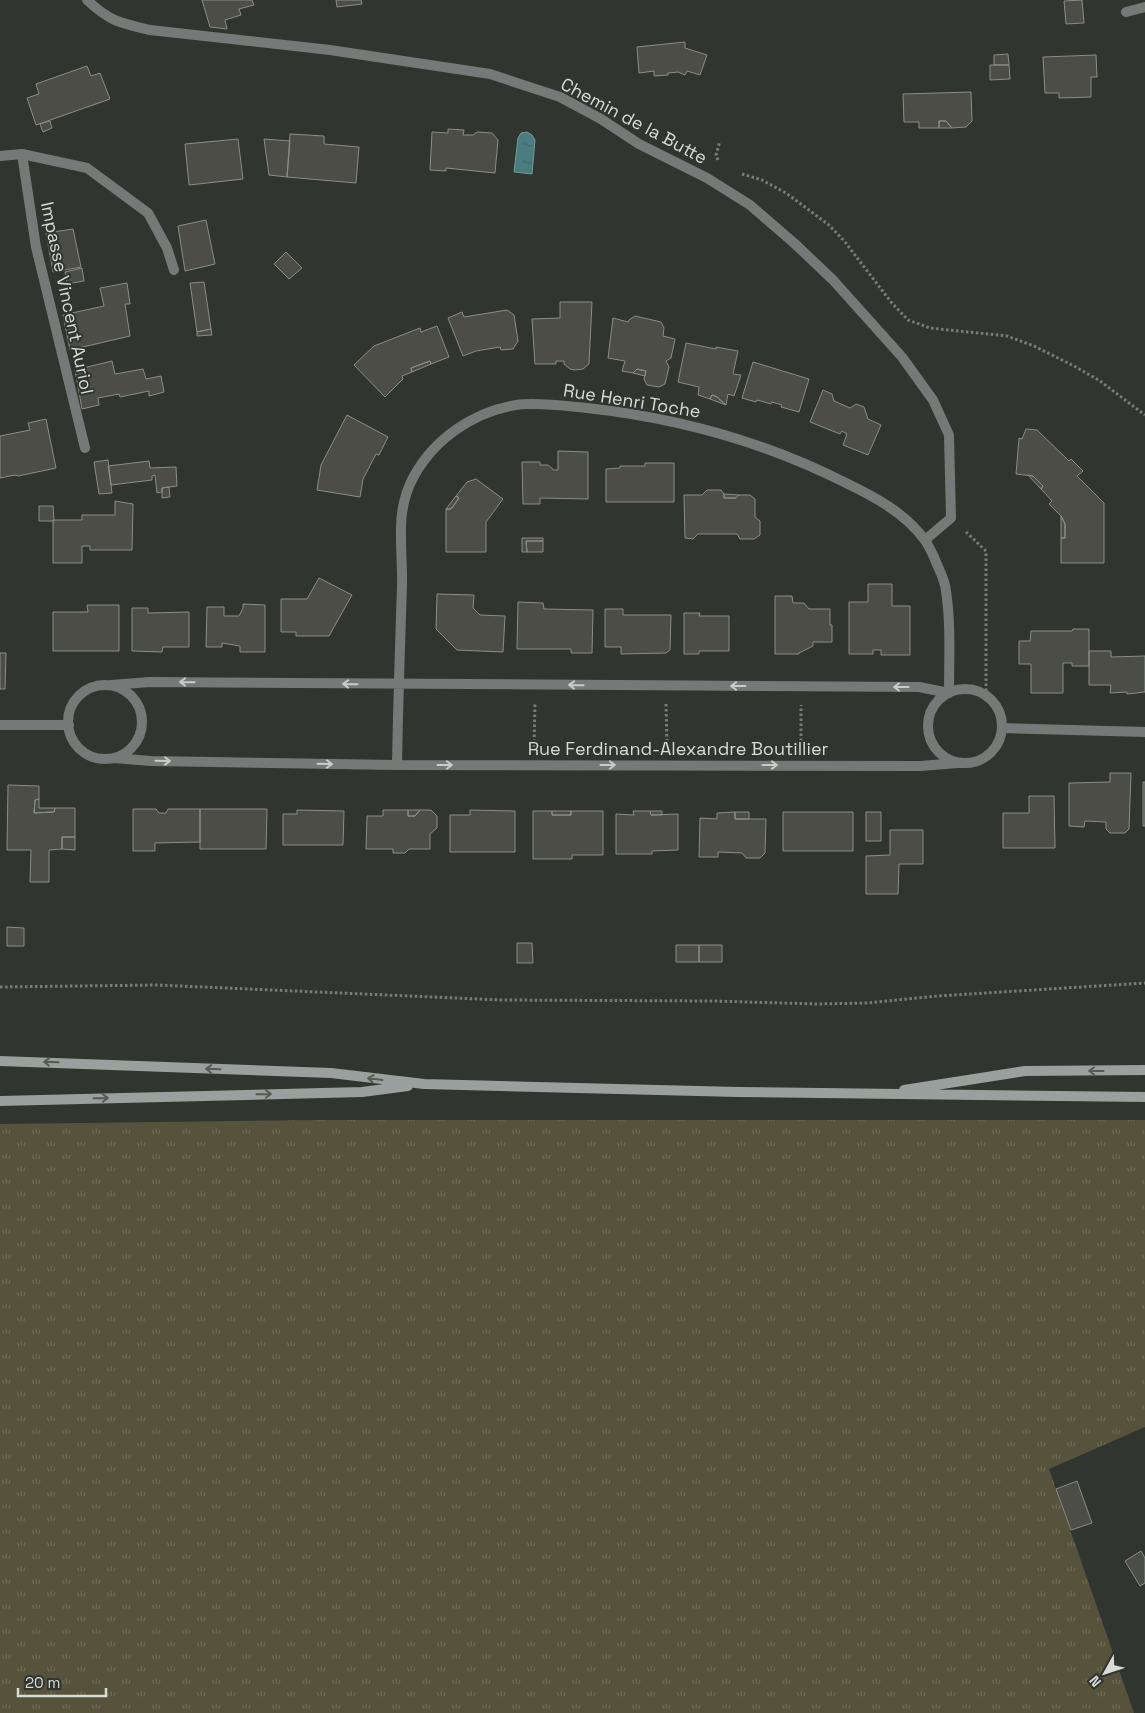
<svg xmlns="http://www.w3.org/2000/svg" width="1145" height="1713" viewBox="0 0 1145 1713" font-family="'Space Grotesk',sans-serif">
<defs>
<pattern id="grass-tufts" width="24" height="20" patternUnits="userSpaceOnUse" patternTransform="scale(1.25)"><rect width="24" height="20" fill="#56523b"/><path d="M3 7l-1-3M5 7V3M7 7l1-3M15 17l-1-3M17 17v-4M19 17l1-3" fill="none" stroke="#6e6a57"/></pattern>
<pattern id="water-ripples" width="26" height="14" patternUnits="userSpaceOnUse" patternTransform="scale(1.25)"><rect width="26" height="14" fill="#4a7d7f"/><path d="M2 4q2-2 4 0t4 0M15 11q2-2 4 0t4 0" fill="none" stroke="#466566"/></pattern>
</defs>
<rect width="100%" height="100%" fill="#303530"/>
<path fill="url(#grass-tufts)" d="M316,1120H1145V1427L1049,1469L1134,1713H0V1124Z"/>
<path fill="url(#water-ripples)" stroke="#75999a" d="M527,132L532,135L535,140L532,174L514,172L518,138L521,133Z"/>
<path fill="#4b4d46" stroke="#8b8d86" d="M202,0H252L254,5L239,9L241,15L225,20L227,29L210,27Z
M336,0H361L362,4L337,7Z
M1082,0L1084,23L1066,24L1064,1Z
M685,42V48L707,55L700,75L687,71L685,75L678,72L668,73V75L654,76V71L639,73L637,47Z
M1008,54L1009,65H994V55Z
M1096,55L1097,77H1091V97L1059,98V93H1045L1043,57Z
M990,65H1009L1010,79L990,80Z
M87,66L91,76L100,73L110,99L36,125L27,98L39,94L36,84Z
M971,92L972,121L966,127L952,128L946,121H939V128H919V122H904L903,94Z
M50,121L52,128L43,132L40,124Z
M939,121H946L952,128H939Z
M448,129L464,130L463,135H473L477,132L492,133L498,140L495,173L446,168V171L430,170L432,132L448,133Z
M290,134L324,136V144L359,147L356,183L287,177Z
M238,139L243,179L189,185L185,144Z
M264,139L290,141L287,177L269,175Z
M206,220L215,264L185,271L178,226Z
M73,229L81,267L53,272L46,233Z
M286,252L302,268L289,279L274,264Z
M82,268L84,281L67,284L65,272Z
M204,282L211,329L197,332L190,283Z
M127,283L130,304H125L130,336L70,350L63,315L104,306L100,288Z
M560,302H592L589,364L583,369L575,370L570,369L564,364V361H556V364H535L532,319L560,318Z
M507,310L514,315L518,341L513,349L501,350L500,347L476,351L463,356L448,318L462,312L464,317Z
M635,316L661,322L664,328L663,336L675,339L671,358L666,361L669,367L665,384L659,387L647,385L644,379L646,371L637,369L633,373L622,371L625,361L608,358L613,318L628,322L629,320Z
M437,326L449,357L431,364L430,361L411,368L412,372L402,376L403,379L385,397L354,365L374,346L420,328L421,332Z
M211,329L212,335L197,336V332Z
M686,343L716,349V347L738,351L733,374L741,375L734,396L728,394L726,405L717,397L712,395L710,399L698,395L699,387L678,382Z
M112,361L115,374L143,369L146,379L161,376L164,392L149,396V391L120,397L119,394L98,398L99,405L82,409L75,370Z
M430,361L431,364L412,372L411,368Z
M753,362L809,379L799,412L781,407L782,405L772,402L771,404L757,400L756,402L742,398Z
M637,369L646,371L645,376L633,373Z
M823,390L832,394L834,401L850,408L856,404L864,407L868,419L881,425L868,455L843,445L847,434L842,431L840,434L810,422Z
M712,395L717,397L726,405L710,399Z
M347,415L388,437L379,455L376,454L363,479L360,497L317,490L321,465Z
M46,419L56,468L18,476L15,475L0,478V436L30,430L28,423Z
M1026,429L1037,430L1069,461L1071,459L1083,471L1077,476L1104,503V563H1061V538H1065V524L1061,516L1049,504L1052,501L1041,489L1043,486L1033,476L1016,474L1019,438L1022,439Z
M558,451L588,452V499L540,498V504H523L522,462H540V465H548L554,470H558Z
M108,460L112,493L99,494L94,462Z
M149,461L150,468L176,467L177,486L162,488V492L157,493L155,475L152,476V480L111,485L108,466Z
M645,463H674V502H606V469L620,468V466H645Z
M1028,475L1033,476L1043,486L1041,489Z
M476,479L503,499L486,522V552H446V509H451L459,498L456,496L467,482Z
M169,487L170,497L162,498V488Z
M707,490H721L724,494V498H736L739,495H750L755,499V517L760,521V535L754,539H740L737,534H698L693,539L685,538L684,495H702Z
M724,494L739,495L736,498H724Z
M456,496L459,498L451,509H446Z
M115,501L133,504L132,550H90V546H82V563H53V520H82V515H115Z
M39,506H53L54,521H39Z
M1061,516L1065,524V538H1061Z
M522,538H543V541H526L527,552H522Z
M526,541H543V552H527Z
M319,578L352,595L329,636H296V632H281V599H307Z
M868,584H892V606H910V655H881V650H873V654H849V602H868Z
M437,594L474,595L473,608L480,615L505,616L503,652L457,650L436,629Z
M775,596H792L793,603H804L809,609H830V625H832V642H813V646L799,653V654H775Z
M518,602L543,603L544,609L593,610L592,653H571V649H517Z
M243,604L265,605V652H240V646L222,643V647H206L207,607H224V616H239L243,608Z
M87,605H119V651H53V612H88Z
M132,608H148V613L189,612V647H163L162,652L132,651Z
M605,609H623V615H671L670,650L666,653L621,654V647H605Z
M684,613H700L699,616H729V651H699V654H684Z
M1073,629H1089V666H1072V663H1063V693H1031V664H1019V641H1030L1031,631H1072Z
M1089,651H1111V657L1145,656V692L1127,694V692L1110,693L1111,685H1089Z
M0,653H6L5,689H0Z
M1110,773H1131L1129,829L1125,833H1110L1106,829V822L1085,821L1084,827L1069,826V783L1110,782Z
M1143,782H1145V826H1143Z
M8,785L39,786V799L35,800L34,813L54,812L55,808H75V837H62V849L49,850V882H30L31,850H7Z
M1029,796H1054L1055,848H1003V813H1029Z
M39,799V808H55L54,812L34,813L35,800Z
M133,809H156L159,813H166L168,809H200V842L155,843V851H133Z
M200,809H267L266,849H200Z
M297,810L344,811L343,845H283V814H297Z
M383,810H408V816H415L420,810H431L437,816V828L430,834V849H409L405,853H393V849H366L367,816H383Z
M408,810H420L415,816H408Z
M470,810L515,811V852H450V815H470Z
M533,811H552V815H571V811H603V855H572V859H533Z
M552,811H571V815H552Z
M633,811H650L651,815L678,814V850L652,851V854H616V814L634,815Z
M650,811H662V815H651Z
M735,812V819H766L765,853L760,858H746L742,853L718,852V857H699L700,818L717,819V813Z
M735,812H749V819H735Z
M783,812H853V851H783Z
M866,812H881V841H866Z
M890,830H923V864H899L898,894H866V856L890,855Z
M62,837H75V850L62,849Z
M7,927L24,928V946H7Z
M517,943H532L533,963H517Z
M676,945H699V962H676Z
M699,945H722V962H699Z
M1077,1481L1092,1523L1071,1530L1056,1489Z
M1141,1551L1145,1558V1583L1140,1586L1125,1561Z"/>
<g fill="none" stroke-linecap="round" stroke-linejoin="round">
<path stroke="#797d79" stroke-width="3" stroke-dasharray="2.5 2.5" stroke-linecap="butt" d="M718,160L716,155L720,141
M742,174L762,180L786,193L829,225L845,242L891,302L908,320L930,328L1007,336L1034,346L1076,367L1100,381L1145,415
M966,532L986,551V696
M666,704L667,745
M801,746V705
M534,747L535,703
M0,987L157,985L501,1000L713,1001L817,1004L866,1003L938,996L1145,983"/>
<path stroke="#757977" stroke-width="10" d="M22,154L36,247L85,448"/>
<path stroke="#757977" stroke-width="10" d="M87,0C109,21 120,23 150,30L330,50L490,74L560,97L601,119L639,144L707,178L750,205L794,243L833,280L902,357L933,400L949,435L951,518L925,540
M1126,12L1145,7
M0,156L22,154L87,168L148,213L167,248L174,270
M111,685L150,682L919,687L949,693C949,659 951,624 946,591C945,579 938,568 934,557C931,551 928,544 924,539C905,513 875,497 846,483C763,441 679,418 587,408C566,406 536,402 516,405C474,412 435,438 414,476C394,512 403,546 402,586C400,645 398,705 397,765
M68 722a37 37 0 1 1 74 0a37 37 0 1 1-74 0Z
M928 726a37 37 0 1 1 74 0a37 37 0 1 1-74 0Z
M0,725H69
M1002,728L1145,732
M114,758L151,761L397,765L920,766L958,763"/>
<path stroke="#99a09d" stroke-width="10" d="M0,1061L331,1073L424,1084L738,1092L1145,1097
M904,1090L1025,1071L1145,1070
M0,1101L362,1092L408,1086"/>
</g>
<defs><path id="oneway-shaft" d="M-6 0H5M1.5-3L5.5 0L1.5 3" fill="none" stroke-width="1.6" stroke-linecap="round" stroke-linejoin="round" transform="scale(1.25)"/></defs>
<g stroke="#c9ccc9">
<use href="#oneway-shaft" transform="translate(187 682) rotate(-179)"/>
<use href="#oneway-shaft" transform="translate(350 684) rotate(-179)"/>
<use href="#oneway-shaft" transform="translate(576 685) rotate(-179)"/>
<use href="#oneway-shaft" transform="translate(738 686) rotate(-180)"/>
<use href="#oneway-shaft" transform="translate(901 687) rotate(-180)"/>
<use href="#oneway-shaft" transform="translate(163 761) rotate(1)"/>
<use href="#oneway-shaft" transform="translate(325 764) rotate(1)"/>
<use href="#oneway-shaft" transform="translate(445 765)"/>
<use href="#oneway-shaft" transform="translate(608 765)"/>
<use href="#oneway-shaft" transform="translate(770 765)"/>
</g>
<g stroke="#555a56">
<use href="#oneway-shaft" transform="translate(51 1062) rotate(-178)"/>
<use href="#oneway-shaft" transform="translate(213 1069) rotate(-178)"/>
<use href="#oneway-shaft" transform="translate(1096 1071) rotate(180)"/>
<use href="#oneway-shaft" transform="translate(375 1079) rotate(-173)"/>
<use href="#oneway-shaft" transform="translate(264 1094) rotate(-1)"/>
<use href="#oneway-shaft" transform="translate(101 1098) rotate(-1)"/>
</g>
<g text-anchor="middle" stroke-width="4" stroke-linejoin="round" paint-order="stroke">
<g font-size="18" fill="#d8dbd8" stroke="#303530">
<text transform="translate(634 121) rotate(28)" y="6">Chemin de la Butte</text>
<text transform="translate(67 298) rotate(78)" y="6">Impasse Vincent Auriol</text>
<text transform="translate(632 401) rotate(9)" y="6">Rue Henri Toche</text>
<text x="678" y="755">Rue Ferdinand-Alexandre Boutillier</text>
</g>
</g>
<g transform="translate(1105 1673) rotate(230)" stroke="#303530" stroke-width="4" paint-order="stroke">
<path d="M0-4L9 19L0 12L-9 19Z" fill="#d8dbd8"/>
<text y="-8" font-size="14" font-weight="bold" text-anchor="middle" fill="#d8dbd8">N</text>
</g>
<path d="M18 1688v8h88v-8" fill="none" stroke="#d8dbd8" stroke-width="2.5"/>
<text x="25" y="1688" font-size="15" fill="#d8dbd8" stroke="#303530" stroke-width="4" paint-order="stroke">20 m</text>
</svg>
